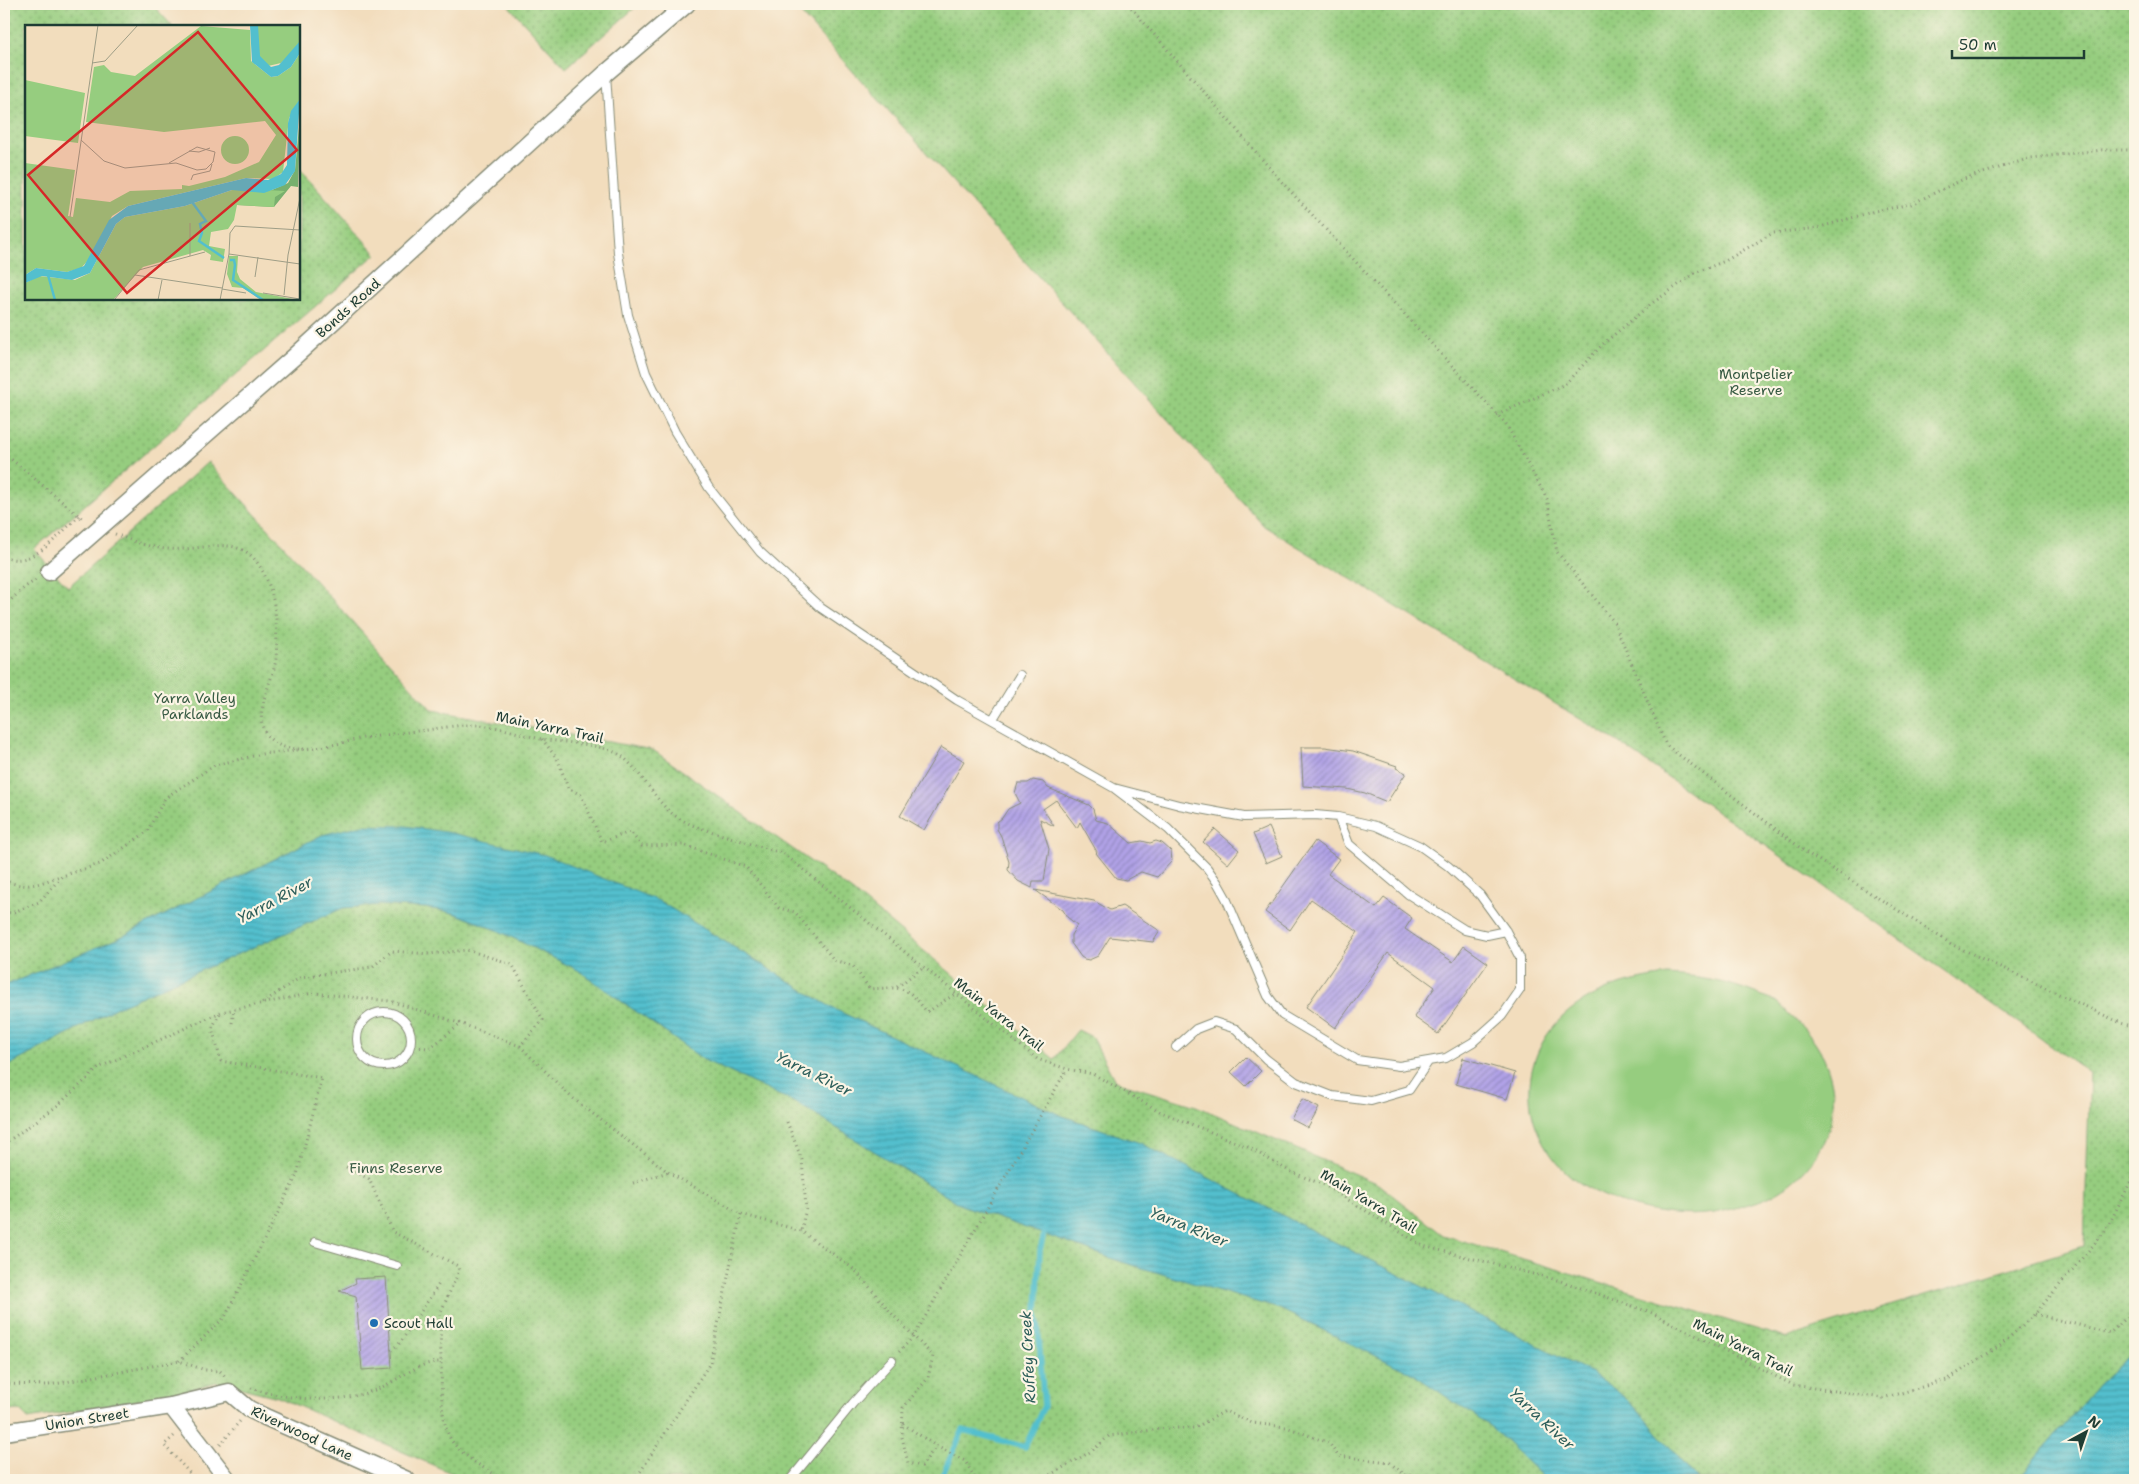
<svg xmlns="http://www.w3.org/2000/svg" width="2139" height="1484" viewBox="0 0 2139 1484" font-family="'Shantell Sans',sans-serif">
<defs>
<pattern id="park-dots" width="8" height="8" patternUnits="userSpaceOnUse" patternTransform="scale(1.25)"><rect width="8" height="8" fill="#96cd7f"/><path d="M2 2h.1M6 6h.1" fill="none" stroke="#7aa869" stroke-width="1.8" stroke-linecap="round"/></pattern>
<pattern id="water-rules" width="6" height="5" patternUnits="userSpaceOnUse" patternTransform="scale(1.25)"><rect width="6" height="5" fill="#53bfce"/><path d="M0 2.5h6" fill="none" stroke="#449ca8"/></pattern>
<pattern id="building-hatch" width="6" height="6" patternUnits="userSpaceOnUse" patternTransform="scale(1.25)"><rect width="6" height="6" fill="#b1a2e7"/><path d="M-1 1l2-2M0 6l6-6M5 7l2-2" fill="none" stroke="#8f85bc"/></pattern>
</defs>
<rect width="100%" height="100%" fill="#fcf5e5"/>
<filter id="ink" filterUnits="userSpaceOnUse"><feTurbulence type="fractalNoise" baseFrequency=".02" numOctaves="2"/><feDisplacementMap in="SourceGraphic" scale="10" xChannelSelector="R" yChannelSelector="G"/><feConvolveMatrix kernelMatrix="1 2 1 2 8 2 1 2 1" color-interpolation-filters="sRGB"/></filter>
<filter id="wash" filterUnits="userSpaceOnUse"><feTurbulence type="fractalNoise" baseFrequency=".0096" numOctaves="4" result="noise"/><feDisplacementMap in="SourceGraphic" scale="20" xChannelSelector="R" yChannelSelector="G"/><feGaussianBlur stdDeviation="1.12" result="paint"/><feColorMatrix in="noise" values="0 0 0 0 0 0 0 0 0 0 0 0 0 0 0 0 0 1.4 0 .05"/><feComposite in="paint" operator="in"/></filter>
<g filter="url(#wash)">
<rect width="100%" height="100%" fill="#f2ddbd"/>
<path fill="#96cd7f" stroke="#5a855a" d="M1667,975C1699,977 1725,981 1755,993C1761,996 1769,997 1775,1001C1781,1005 1786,1011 1791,1016C1809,1032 1824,1052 1830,1076C1846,1132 1802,1191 1749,1204C1738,1207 1726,1211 1715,1213C1686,1217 1654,1214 1626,1204C1604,1197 1582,1187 1566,1172C1510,1118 1520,1035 1589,998C1613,984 1640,979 1667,975Z"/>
<path fill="url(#park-dots)" stroke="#5a855a" d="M4,4H152L172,26H26V299H299V168L376,254L34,549L68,587L208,462L432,710L653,750L852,891L1054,1059L1078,1030L1092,1037L1115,1081L1196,1106L1378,1184L1443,1235L1786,1338L2084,1246L2090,1073L1618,742L1264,526L792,4H2135V1351L2100,1383L2017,1480H1698L1639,1411L1617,1391L1590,1372L1140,1143L1060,1115L834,1009L659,901L322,835L119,938L4,986Z
M507,4H639L566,68Z
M379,905L427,908L454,913L497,930L578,970L704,1060L798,1104L961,1205L1119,1261L1280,1309L1414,1374L1491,1427L1546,1480H467L278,1397L217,1382L170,1395L28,1419L19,1410L4,1411V1068L117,1007L343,908Z"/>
<path fill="url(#water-rules)" stroke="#397e81" d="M362,825L406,826L452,833L545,855L659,901L834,1009L1060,1115L1140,1143L1590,1372L1617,1391L1639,1411L1698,1480H1546L1491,1427L1413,1374L1280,1309L1119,1261L961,1205L798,1104L704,1060L578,970L497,930L454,913L427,908L379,905L343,908L117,1007L4,1068V986L119,938L322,835Z
M2135,1351V1478L2133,1480H2017L2100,1383Z"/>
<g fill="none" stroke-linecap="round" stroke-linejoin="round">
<path stroke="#53bfce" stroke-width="5.5" d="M940,1480L963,1430L1025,1447L1044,1406L1037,1311L1040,1250L1046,1226"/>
</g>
<g id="blocks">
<path fill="url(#building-hatch)" d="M941,747L964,761L924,830L900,816Z
M1301,747H1325L1353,751L1397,766L1396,768L1406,773L1387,802L1365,793L1347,789L1303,786Z
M1033,780L1043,782L1048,788L1089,805L1093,809L1096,820L1108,823L1131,843L1142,841L1150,843L1156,841L1162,843L1171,851L1172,861L1157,877L1141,872L1126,880L1116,878L1096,853L1097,852L1080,822L1077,828L1056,800L1043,809L1054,826L1040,819L1049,849L1044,881H1033L1032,888L1018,881L1008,870L1009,862L1001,836L997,829V822L1002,818L1008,809L1020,803L1015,793L1018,783H1028Z
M1269,827L1282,856L1266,863L1253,834Z
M1215,829L1239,850L1228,864L1203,842Z
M1315,841L1339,859L1328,874L1376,908L1384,898L1412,918L1405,929L1453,962L1464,946L1488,963L1438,1034L1414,1017L1435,987L1388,953L1335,1028L1306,1007L1358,932L1311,899L1290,930L1265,912Z
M1035,890L1094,901L1110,910L1122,906L1160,931L1153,942L1110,937L1098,956L1089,960L1084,959L1081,957L1071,943V935L1077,925L1067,917L1063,910Z
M1246,1057L1261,1071L1246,1086L1231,1072Z
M1463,1058L1515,1073L1507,1099L1456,1084Z
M1302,1099L1319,1108L1308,1128L1291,1119Z
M386,1277L392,1368L362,1370L356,1296L339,1291L356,1283L355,1279Z"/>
</g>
</g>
<g filter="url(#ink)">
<use href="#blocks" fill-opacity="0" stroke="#888d78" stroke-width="1"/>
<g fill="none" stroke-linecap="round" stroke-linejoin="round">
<defs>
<path id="lane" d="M606,74L618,253L628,315L646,373L675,432L709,488L760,552L821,608L957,700L1114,788L1168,829L1207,868L1217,882L1226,898L1268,996L1282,1015L1357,1060L1399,1066L1446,1058L1473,1042L1502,1016L1520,990V958L1506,931L1480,895L1448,866L1420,846L1376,826L1338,817L1315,815L1244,817L1179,805L1114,788
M993,719L1020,675
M1338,817L1349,844L1408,894L1465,930L1487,935L1506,931
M357 1039a27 27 0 1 1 54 0a27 27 0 1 1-54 0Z
M1176,1047L1196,1029L1214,1022L1236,1029L1266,1059L1296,1082L1332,1096L1371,1101L1409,1090L1428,1062
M315,1242L397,1266
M790,1480L853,1403L892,1360"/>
<path id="street" d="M49,572L294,357L606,73L687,4
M171,1406L228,1480
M4,1432L171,1406L229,1392L249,1409L263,1416L407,1480"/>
</defs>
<use href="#lane" stroke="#888d78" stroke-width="10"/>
<use href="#street" stroke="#888d78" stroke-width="19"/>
<path stroke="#888d78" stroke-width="3" stroke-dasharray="1 4" stroke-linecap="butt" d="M1128,4L1280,180L1506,424L1547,499L1557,552L1614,622L1666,745L1807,853L1953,945L2121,1023L2135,1027
M1497,415L1565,384L1603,344L1651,304L1697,272L1725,261L1773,233L1817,228L1875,211L1911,204L1964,179L2031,158L2102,150H2135
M4,453L84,520
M115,534C132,541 150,548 168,549C205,552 240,530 262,570C277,596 278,630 276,659C273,684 246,722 274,742C296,758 340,742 364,738C385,735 406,732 427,730C447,727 467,723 487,726C505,728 523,735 541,739C563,743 605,743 623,757C639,771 650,790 664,806C672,815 683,821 694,826L784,854L1037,1059L1067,1069L1093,1074L1161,1112L1248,1147L1289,1171L1324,1185L1423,1246L1561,1281L1652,1313L1793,1385L1883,1398L1947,1380L2001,1345L2035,1314L2106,1230L2135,1173
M4,556C31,571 61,532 79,516
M4,606L25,587L36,580
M542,739L558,760L568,788L581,795L602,842L630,832L642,846L684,845L746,867L779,908L795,912L834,960L853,966L870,989C904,987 906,985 927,1012L955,994
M4,880C27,890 38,884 60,876
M4,912L11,913L39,902L62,876L100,864L147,832L165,798L215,765L262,754L306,749
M897,987L922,968
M262,1003L301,977L372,967L392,951L429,954L467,950L512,964L543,1020L520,1046
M232,1023L234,1010
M410,1047L430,1048L461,1024
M787,1122L802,1160L806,1208L801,1231
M4,1144L57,1106L100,1067L221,1012L313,993L390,1001L462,1024L520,1046L570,1096L668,1172L741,1214L801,1231L855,1270L894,1316L933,1356L928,1378L903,1408L902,1437L908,1463L922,1466L936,1446
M346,1167L369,1179L393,1232L458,1266L459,1271L440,1314L441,1362
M633,1183L668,1172
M2035,1314L2110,1333L2135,1310
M391,1350L400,1343L439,1284
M899,1352L914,1336L1067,1069
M179,1361L225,1317L297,1175L322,1078L221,1061L212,1028L220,1013
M4,1384L49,1385L179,1361L205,1370L220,1371L225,1376
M251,1388C291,1401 343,1405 382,1387C400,1379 420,1361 441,1362C442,1385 439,1426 454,1444C467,1459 487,1470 504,1480
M903,1424L936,1446L965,1461L976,1480
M174,1436L164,1445L196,1480
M220,1445L240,1421
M635,1480L710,1363L741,1214
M1041,1480L1092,1451L1109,1436L1167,1428H1195L1225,1411L1252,1423L1286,1427L1329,1443L1338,1456L1389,1462L1405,1475L1429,1477L1436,1480"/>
<use href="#lane" stroke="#fff" stroke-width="8"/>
<use href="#street" stroke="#fff" stroke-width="16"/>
</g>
</g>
<circle fill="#1f6fb2" stroke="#fcf5e5" stroke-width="2" cx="374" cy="1323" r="5"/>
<g text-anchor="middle" stroke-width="4.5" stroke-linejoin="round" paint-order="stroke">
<g font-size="14" fill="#1f3d34" stroke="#fcf5e5">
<text transform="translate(348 308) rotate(-42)" y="5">Bonds Road</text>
<text transform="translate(550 727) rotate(12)" y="5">Main Yarra Trail</text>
<text transform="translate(999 1014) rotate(38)" y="5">Main Yarra Trail</text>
<text transform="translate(1369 1201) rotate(31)" y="5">Main Yarra Trail</text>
<text transform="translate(1743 1347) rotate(27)" y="5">Main Yarra Trail</text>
<text transform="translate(87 1419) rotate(-9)" y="5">Union Street</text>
<text transform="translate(302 1433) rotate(25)" y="5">Riverwood Lane</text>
</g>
<g font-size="14" fill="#375a43" stroke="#fcf5e5">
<text x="1756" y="379">Montpelier<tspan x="1756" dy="16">Reserve</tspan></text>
<text x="195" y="703">Yarra Valley<tspan x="195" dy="16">Parklands</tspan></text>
<text x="396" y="1173">Finns Reserve</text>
</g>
<g font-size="14" fill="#1f3d34" stroke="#fcf5e5" text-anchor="start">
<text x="384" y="1328">Scout Hall</text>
</g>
<g font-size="15" font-style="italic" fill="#2c5e5a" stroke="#fcf5e5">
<text transform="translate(275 900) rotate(-28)" y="5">Yarra River</text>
<text transform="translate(814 1074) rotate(26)" y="5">Yarra River</text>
<text transform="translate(1189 1227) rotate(22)" y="5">Yarra River</text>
<text transform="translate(1028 1357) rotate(-93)" y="5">Ruffey Creek</text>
<text transform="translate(1542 1419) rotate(43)" y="5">Yarra River</text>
</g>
</g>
<g transform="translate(25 25)">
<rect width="275" height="275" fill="#f2ddbd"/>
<path d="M196 125a14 14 0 1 1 28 0a14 14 0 1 1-28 0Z" fill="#96cd7f"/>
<path d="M275,91L273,162L266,161L249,182L212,180L263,158L270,145Z" fill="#78b06e"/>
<path d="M233,0H275V19L256,38L243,41L232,31ZM176,1L225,5L226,36L246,52L253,51L266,42L275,28V74L264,93L258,147L248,154L221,153L103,181L87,191L68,230L56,243L42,247L11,243L0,250V138L50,145L43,191L48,192L51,173L85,177L105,166L157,164V160L164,161L200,152L234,137L251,110L240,96L139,107L61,97L69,42L79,40L86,47L110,51ZM0,55L60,68L53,118L0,111ZM226,164L260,166L250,172L249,182L212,180L209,195L203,204L186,207L184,221L200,224L198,237L185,235L186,230L178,225L118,242L88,275H0V258L14,251L50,255L65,248L91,199L100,192L160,181L207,165ZM204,231H213L212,247L215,254L231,267L273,275H237L218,263L207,262L202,249Z" fill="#96cd7f"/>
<path d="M225,0H233L235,31L246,42L254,40L275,16V28L266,42L253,51L246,52L227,37ZM275,74L270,146L260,160L239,168L207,165L160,181L100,192L91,199L65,248L47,255L17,251L0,258V250L11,243L42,247L59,241L84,195L103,181L221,153L243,155L256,149L262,140L263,98L266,86Z" fill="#53bfce"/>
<path fill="none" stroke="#53bfce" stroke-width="2.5" d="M167,177L181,196L175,199L177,208L174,216L199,233M205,235H209L210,240L208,255L238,275M23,250L30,275"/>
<path fill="none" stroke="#9e9d86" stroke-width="1" d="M67,38L80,36L113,0M56,115L79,136L100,143L151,138L172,145L181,144L188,137L190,127L172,122L144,138M164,126L174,127L185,123M166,155L168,150L185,146L187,139M45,192L73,0M165,198V231M204,229L205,208L210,201L275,205M204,229L275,239M110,250L197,263M230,252L233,232M197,264L221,268M238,268L275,274M259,270L263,230L275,173M89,275L114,245L180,227M133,275L137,255M195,275L204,229"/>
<path fill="#d62828" fill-opacity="0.15" stroke="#d62828" stroke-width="2.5" d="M173,7L272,125L102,268L3,150Z"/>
<rect width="275" height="275" fill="none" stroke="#1f3d34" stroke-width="2.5"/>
</g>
<rect width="2139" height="1484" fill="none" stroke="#fcf5e5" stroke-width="20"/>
<g transform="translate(2086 1432) rotate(40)" stroke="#fcf5e5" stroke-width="4" paint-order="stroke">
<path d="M0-4L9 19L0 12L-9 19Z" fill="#1f3d34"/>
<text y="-8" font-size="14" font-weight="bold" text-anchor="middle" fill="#1f3d34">N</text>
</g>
<path d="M1952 50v8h132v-8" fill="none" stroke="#1f3d34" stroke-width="2.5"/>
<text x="1959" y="50" font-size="15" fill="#1f3d34" stroke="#fcf5e5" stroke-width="4" paint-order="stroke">50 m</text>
</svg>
